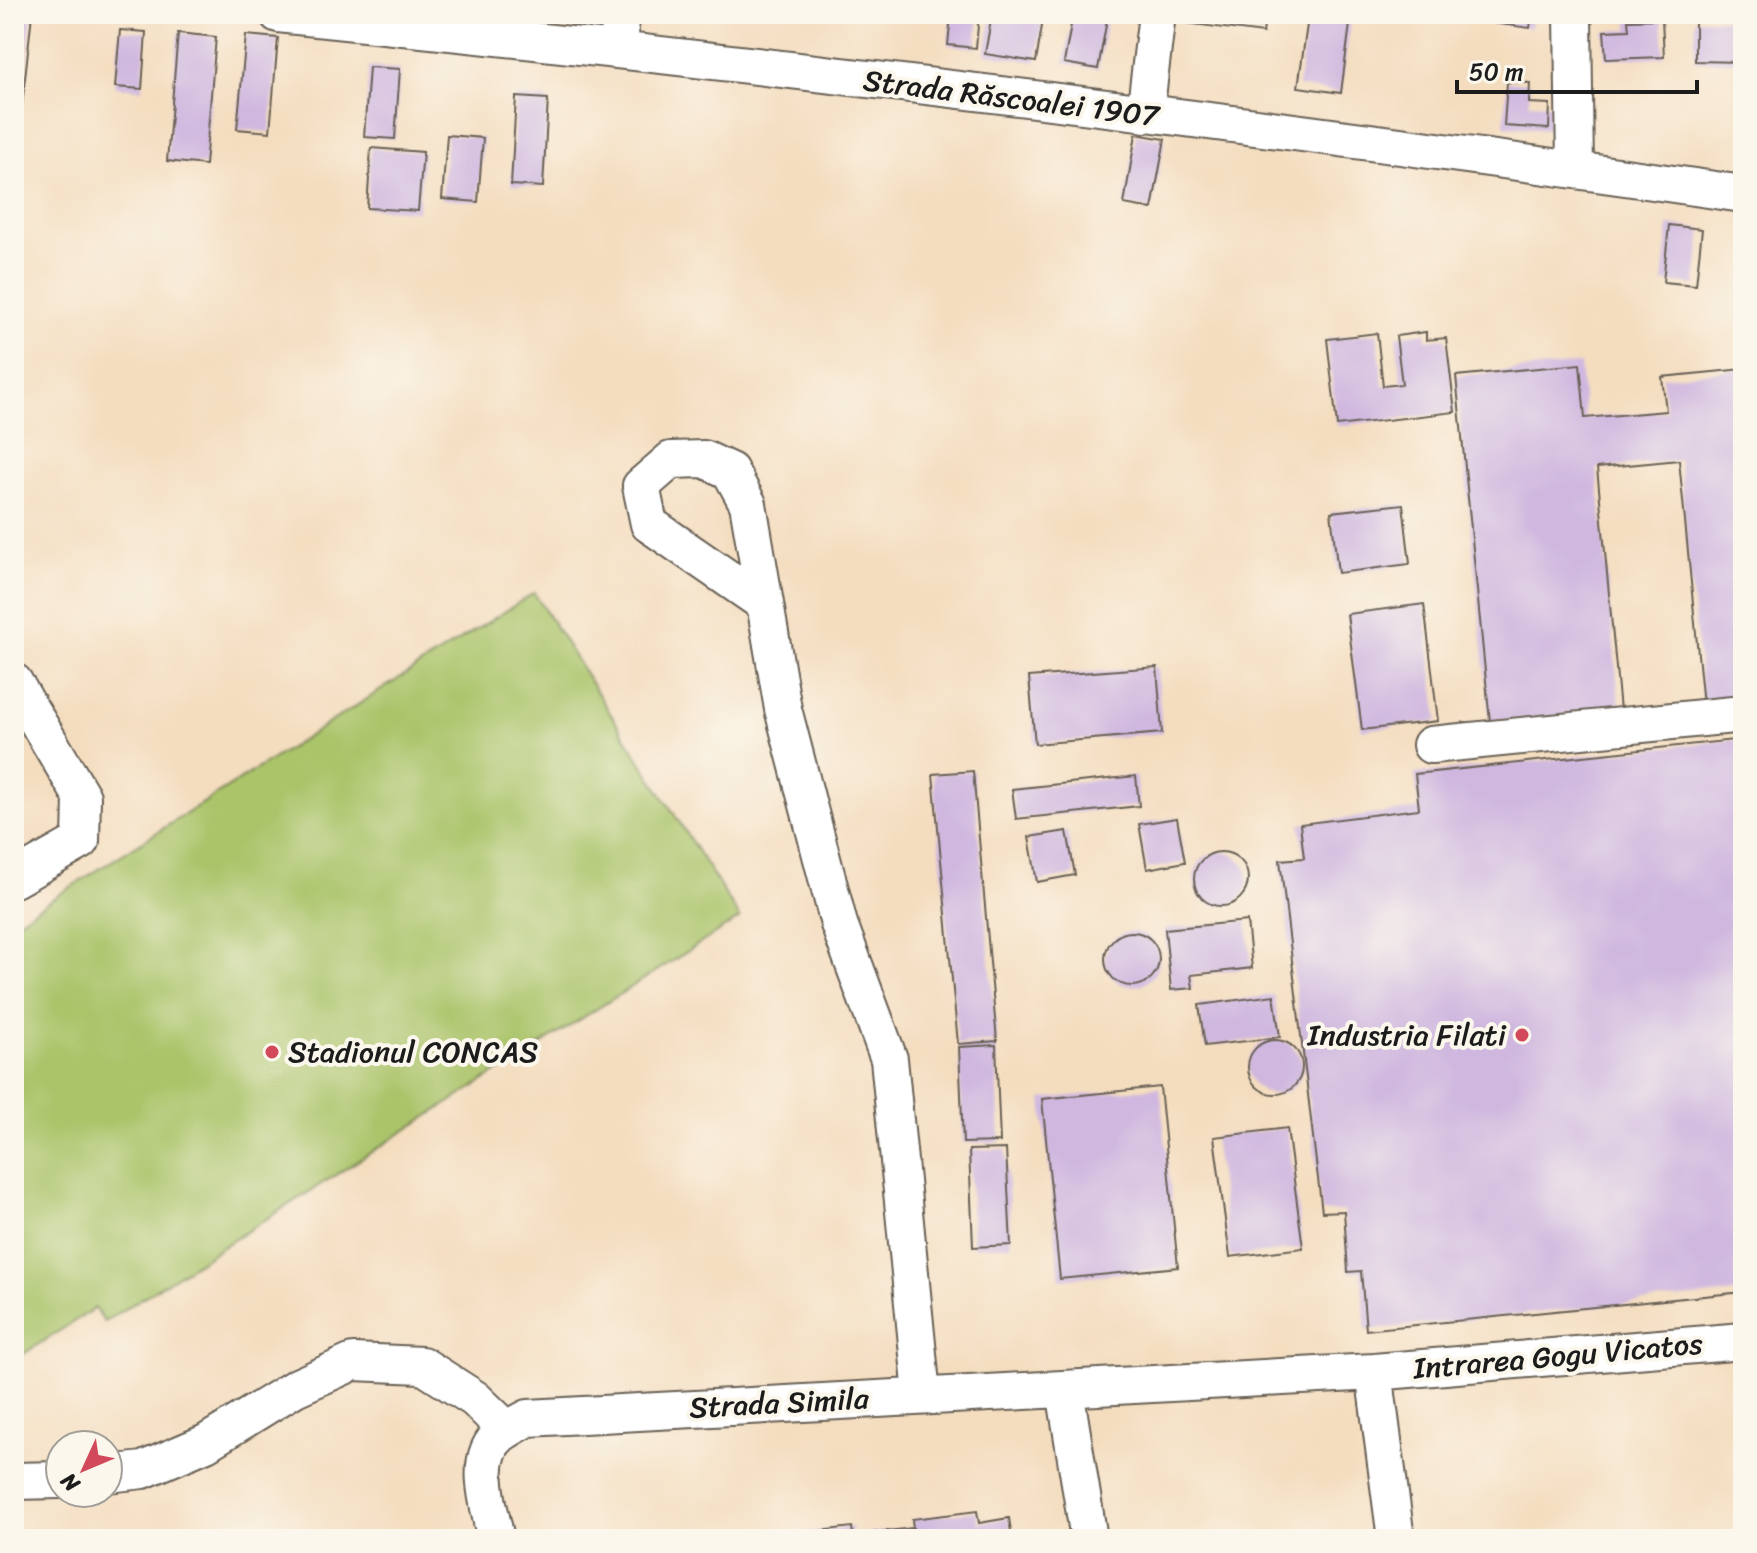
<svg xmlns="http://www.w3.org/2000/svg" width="1757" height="1553" viewBox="0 0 1757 1553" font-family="Sriracha,sans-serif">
<rect width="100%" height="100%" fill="#fbf7ec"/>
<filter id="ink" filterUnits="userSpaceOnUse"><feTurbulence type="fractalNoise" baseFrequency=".0125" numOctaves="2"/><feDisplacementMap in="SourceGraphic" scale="16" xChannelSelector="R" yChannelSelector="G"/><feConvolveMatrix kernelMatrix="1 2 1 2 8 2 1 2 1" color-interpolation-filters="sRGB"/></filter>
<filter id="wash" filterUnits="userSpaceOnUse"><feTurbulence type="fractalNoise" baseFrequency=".006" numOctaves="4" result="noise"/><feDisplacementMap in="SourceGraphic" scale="32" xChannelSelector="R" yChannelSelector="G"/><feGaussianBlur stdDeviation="1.8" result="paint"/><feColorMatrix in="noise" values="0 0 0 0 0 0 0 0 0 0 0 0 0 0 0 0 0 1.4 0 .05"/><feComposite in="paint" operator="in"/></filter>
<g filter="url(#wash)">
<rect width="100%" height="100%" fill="#f4ddbf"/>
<path fill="#abc46a" stroke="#647043" stroke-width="2" d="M534,593L740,918L104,1322L95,1308L14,1360V923Z"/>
<g id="blocks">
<path fill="#cfb7df" d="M14,14H32L21,115L14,114Z
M951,14H979L976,48L948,45Z
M992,14H1044L1036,62L985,54Z
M1073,14H1108L1098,69L1064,63Z
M1178,14H1266L1263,33L1177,22Z
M1445,14H1532L1530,28L1444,17Z
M1308,18L1350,24L1341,93L1298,87Z
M1662,19L1664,57L1606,59L1604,31L1629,30L1628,20Z
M1695,19L1743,20V62L1695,61Z
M120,30L146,32L142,89L115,87Z
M178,33L216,37L205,165L167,161Z
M246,35L278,38L270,132L237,129Z
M369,67L400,69L395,139L364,137Z
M1507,82L1530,83L1529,103L1550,104L1549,129L1504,126Z
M516,97L548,99L543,187L511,185Z
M1136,134L1165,139L1152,209L1124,204Z
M447,135L483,138L478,202L442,199Z
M371,148L423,152L418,211L367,208Z
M1669,225L1702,229L1696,285L1663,282Z
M1426,332V340L1446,338L1455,412L1337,426L1327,339L1377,333L1383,386L1402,384L1396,336Z
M1580,364L1585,418L1666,411L1662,377L1743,369V702L1703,705L1679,460L1597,468L1620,710L1490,722L1456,376Z
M1403,504L1410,564L1338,573L1331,512Z
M1424,604L1438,721L1362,730L1347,614Z
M1157,667L1162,733L1035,744L1029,677Z
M1743,739V1292L1366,1330L1361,1271L1348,1272L1344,1211L1322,1212L1280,860L1304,858L1300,824L1419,809L1415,774Z
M973,771L997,1041L958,1044L933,774Z
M1136,776L1139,806L1016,819L1012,789Z
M1177,818L1185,862L1147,869L1139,824Z
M1067,831L1075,875L1037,882L1029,837Z
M1194 879a27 27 0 1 1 54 0a27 27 0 1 1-54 0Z
M1247,921L1252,968L1191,975L1193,988L1171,990L1165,929Z
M1105 959a27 27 0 1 1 54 0a27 27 0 1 1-54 0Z
M1274,995L1280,1037L1205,1046L1199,1005Z
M1248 1067a27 27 0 1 1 54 0a27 27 0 1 1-54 0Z
M996,1045L1000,1142L963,1143L959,1047Z
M1160,1087L1178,1267L1060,1279L1042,1099Z
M1287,1128L1303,1248L1230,1257L1214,1137Z
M1006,1149L1011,1245L973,1247L969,1150Z
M977,1511L979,1523L1009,1518L1012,1539H786L785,1535L852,1527L853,1535L913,1528L912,1519Z
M1069,1533L1070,1539H1039V1537Z"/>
</g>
</g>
<g filter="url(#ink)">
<use href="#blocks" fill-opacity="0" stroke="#686055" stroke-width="2"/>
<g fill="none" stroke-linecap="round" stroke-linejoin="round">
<defs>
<path id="minor" d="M278,14C767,64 1256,123 1743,194
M618,14L622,49
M1573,14L1575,170
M1145,114L1157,14
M765,604L649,524L641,486L671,460L704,459L730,471L748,504L783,709L839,924L889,1059L922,1395
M14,682L82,797L81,841L14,879
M1431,745L1743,714
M1374,1372L1396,1539
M1065,1390L1089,1539
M108,1474L143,1470L206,1443L295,1388L353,1362L422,1365L475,1399L507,1430
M14,1481L60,1480
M496,1539C490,1509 471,1458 501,1434C509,1428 519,1423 528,1418L1374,1372L1743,1341"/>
</defs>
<use href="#minor" stroke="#686055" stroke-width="40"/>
<use href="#minor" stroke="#fff" stroke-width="36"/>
</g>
</g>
<g fill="#d1495b" stroke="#fbf7ec" stroke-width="3">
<circle cx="1522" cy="1035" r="8"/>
<circle cx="272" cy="1052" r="8"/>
</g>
<g text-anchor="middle" stroke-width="8" stroke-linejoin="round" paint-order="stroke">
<g font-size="30" fill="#1c1c1c" stroke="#fbf7ec">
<text transform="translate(1011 98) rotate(7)" y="10">Strada Răscoalei 1907</text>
<text transform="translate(1558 1356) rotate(-5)" y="10">Intrarea Gogu Vicatos</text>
<text transform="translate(779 1403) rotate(-3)" y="10">Strada Simila</text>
</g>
<g font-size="30" fill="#1c1c1c" stroke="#fbf7ec" text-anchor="end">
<text x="1506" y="1045">Industria Filati</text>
<text x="288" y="1062" text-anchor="start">Stadionul CONCAS</text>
</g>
</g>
<rect width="1757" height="1553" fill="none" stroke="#fbf7ec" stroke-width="48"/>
<g transform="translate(84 1469) rotate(226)"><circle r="38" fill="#fbf7ec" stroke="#a29f99" stroke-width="2"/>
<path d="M0-6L14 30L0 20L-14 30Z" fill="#d1495b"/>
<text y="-12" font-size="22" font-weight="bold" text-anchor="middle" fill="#1c1c1c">N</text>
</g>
<path d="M1457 80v12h240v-12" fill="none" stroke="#1c1c1c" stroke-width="4"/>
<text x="1469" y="80" font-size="24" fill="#1c1c1c" stroke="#fbf7ec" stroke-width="6" paint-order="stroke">50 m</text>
</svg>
